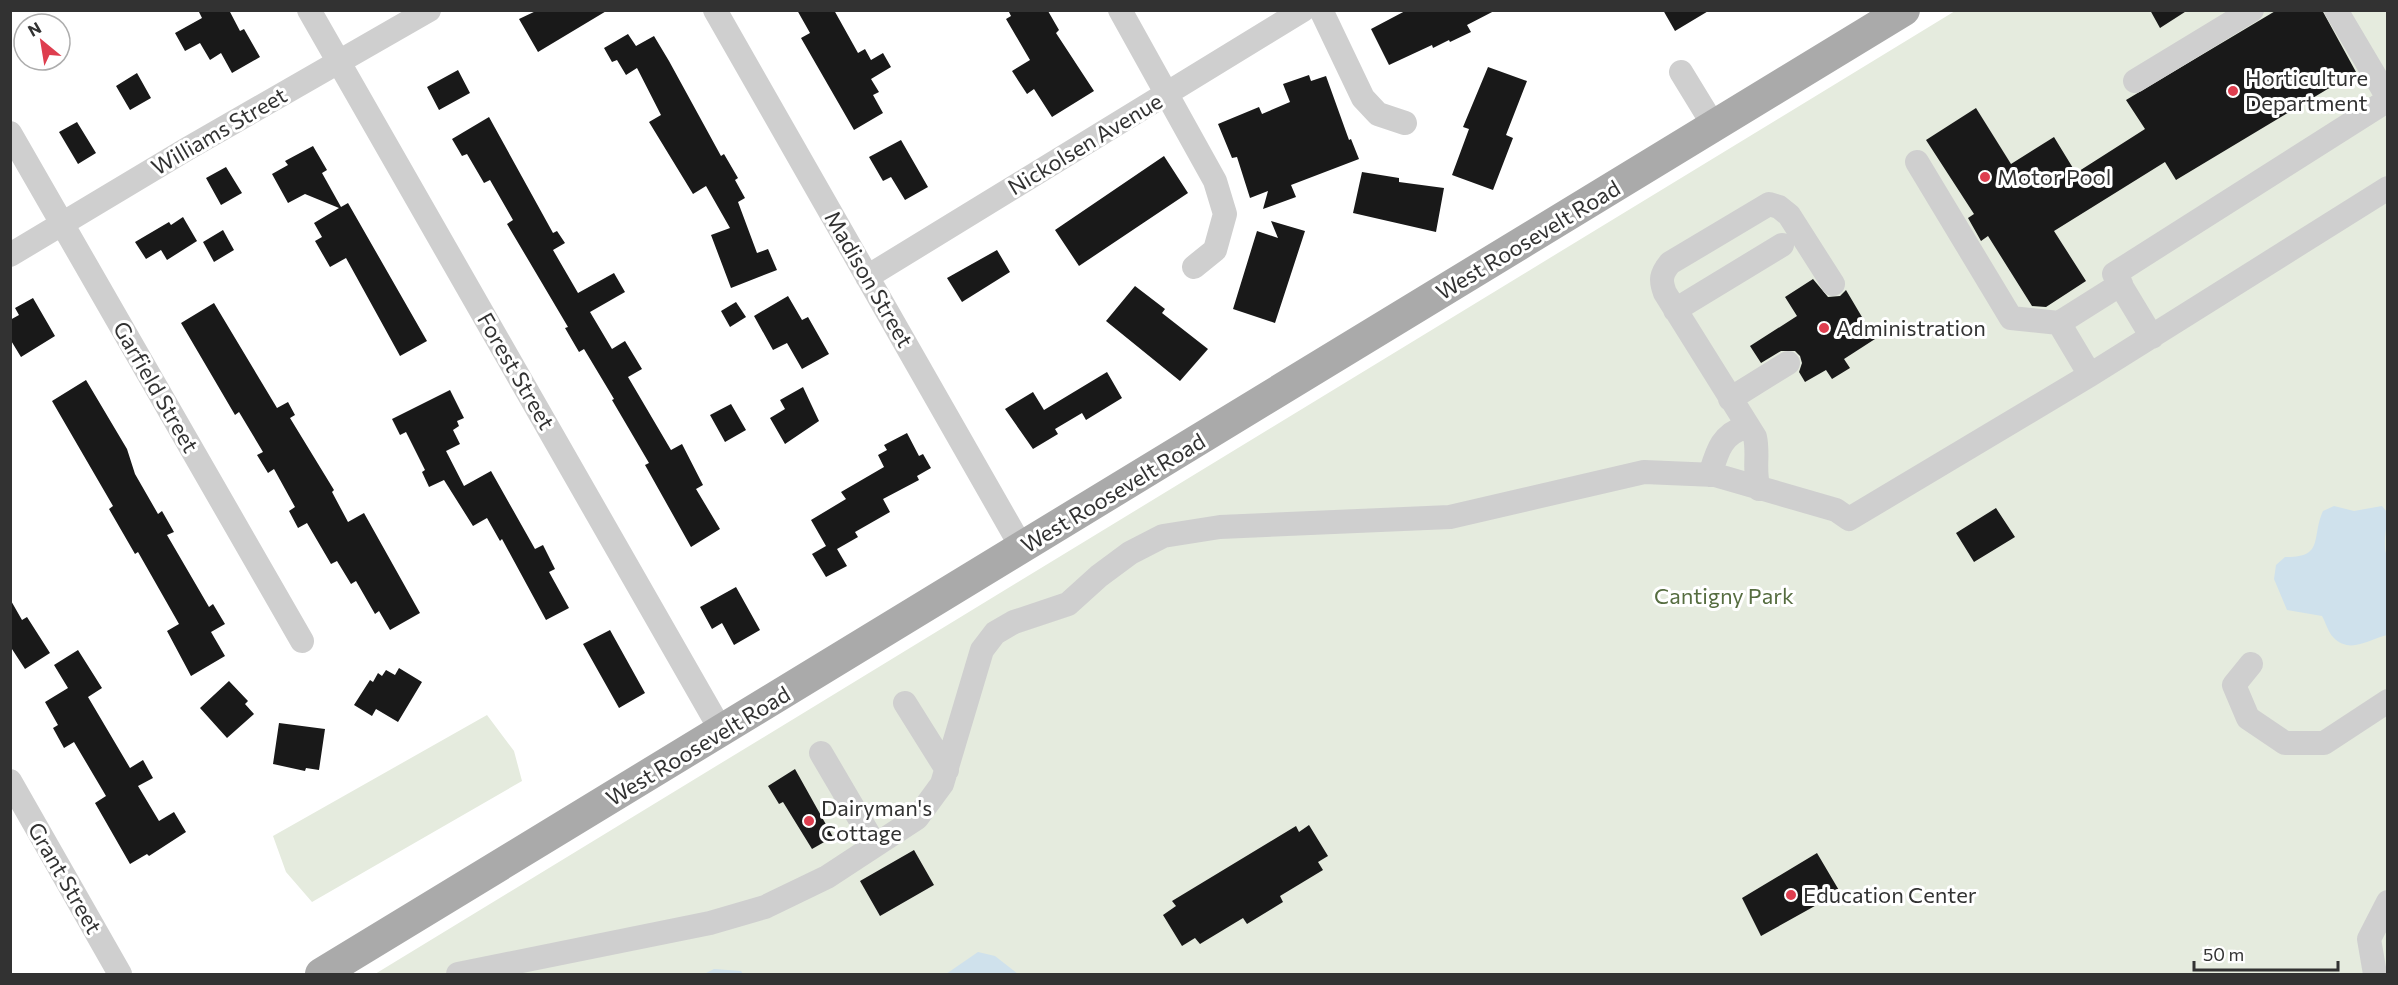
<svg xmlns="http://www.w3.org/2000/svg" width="2398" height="985" viewBox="0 0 2398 985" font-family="Commissioner,sans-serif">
<rect width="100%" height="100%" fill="#fff"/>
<path fill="#e5ebde" d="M1955,11H2387V974H375Z
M487,715L514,751L522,781L312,902L286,872L273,836Z"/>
<path fill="#cfe1ec" d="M2334,506L2354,511L2382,506L2387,512C2388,525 2381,549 2388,557L2387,635C2369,639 2350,655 2333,637C2328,632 2326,623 2322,616L2287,610L2274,579L2276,565L2285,557C2325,558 2311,537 2323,511Z
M978,952L995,956L1018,974H946Z
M714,969L741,971L743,974H704Z"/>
<path fill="#191919" d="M198,10H229L240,31L244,29L260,57L232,73L221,53L210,60L200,43L185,51L175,33L202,18Z
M538,10H608L538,52L519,19Z
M797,10H834L858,53L865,49L871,60L883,53L891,67L871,79L879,92L873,95L883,113L854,130L801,38L810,33Z
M1008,10L1048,11L1059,30L1056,33L1094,91L1052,117L1034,89L1027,94L1012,71L1030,60L1006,19L1011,16Z
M1407,10H1496L1467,25L1471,32L1450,42L1449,40L1433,48L1432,45L1389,65L1371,29Z
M1663,10H1710L1675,31Z
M2150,10H2188L2160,28Z
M2277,10H2322L2356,72L2176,180L2165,162L2054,231L2086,281L2046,307L2032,306L1988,236L1981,241L1968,218L1974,214L1926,140L1976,108L2011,164L2054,137L2076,173L2145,129L2126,100Z
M628,34L636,46L654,36L669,61L721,156L724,154L738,178L735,180L745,198L738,202L757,253L768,249L777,270L731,288L711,235L730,228L706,186L693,194L649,122L661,115L637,68L626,75L617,60L612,62L604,48Z
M1488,67L1527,81L1506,135L1513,138L1493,190L1452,175L1469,129L1463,127Z
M458,70L470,93L439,110L427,87Z
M137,73L151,98L130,110L116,86Z
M1309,75L1311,81L1326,76L1349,140L1351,139L1359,159L1291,185L1296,197L1263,209L1268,191L1250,198L1237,157L1232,158L1218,124L1259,107L1262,114L1290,102L1283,84Z
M489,117L553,233L557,231L565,243L553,250L578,293L614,273L625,292L590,312L612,349L625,341L642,369L628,377L671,450L682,444L703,485L696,489L720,529L691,547L645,465L649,463L612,400L614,399L584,349L579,352L565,328L568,327L507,224L513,220L490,180L484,183L467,154L462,156L452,139Z
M77,122L96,153L78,164L59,132Z
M901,140L928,187L905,200L891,177L883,181L869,157Z
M313,146L327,170L322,173L341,207L348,203L427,341L400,356L346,258L330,267L315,241L322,237L314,223L339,208L305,194L288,203L272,174L288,165L285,161Z
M1164,156L1188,193L1079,266L1055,230Z
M226,167L242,193L221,205L206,178Z
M1362,172L1399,178V182L1444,188L1436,232L1353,213Z
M183,217L197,241L167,260L161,250L146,259L135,242L169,222L171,225Z
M1271,221L1305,231L1275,323L1233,309L1257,231L1278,238Z
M223,230L234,250L214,262L203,242Z
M997,250L1010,272L962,302L947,278Z
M1813,279L1828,297L1840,296L1846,290L1875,339L1844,359L1850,368L1832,379L1826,370L1805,382L1799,372L1802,363L1800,356L1795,351H1781L1761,363L1750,346L1797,316L1785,297Z
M1135,286L1165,309L1162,313L1208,349L1180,381L1106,321Z
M788,296L802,320L808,317L829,354L802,369L787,343L773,350L754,316Z
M33,298L55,336L21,357L10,339V320L19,315L15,308Z
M736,302L746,317L730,327L721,311Z
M214,303L277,408L288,402L295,415L290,418L334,490L332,492L348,522L364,513L420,613L390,630L379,611L375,614L356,581L351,584L337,561L331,564L307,523L298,528L289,511L295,507L274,469L268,473L257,455L263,452L239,412L235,415L181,323Z
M1107,372L1122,398L1086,420L1082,413L1055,429L1058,434L1033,449L1005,409L1033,392L1044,410Z
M86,380L127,449L135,474L158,514L162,511L174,532L167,535L209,607L213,604L225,624L211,632L225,656L191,676L167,631L179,624L138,552L135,554L109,509L113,506L52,401Z
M803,387L819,421L785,444L770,418L785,409L780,400Z
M450,390L464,418L457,421L459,426L453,430L460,444L446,451L464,486L491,471L535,549L543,545L555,569L549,572L569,608L546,620L502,539L500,541L487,518L473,526L444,480L429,487L422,472L425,470L406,432L400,435L392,419Z
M731,404L746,430L725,442L710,415Z
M907,433L919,456L923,454L931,468L917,476L919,480L883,499L890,512L855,532L858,537L837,549L847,566L826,577L812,554L826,546L811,520L846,499L841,492L884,467L878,455L887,450L884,445Z
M1996,508L2015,537L1974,562L1956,533Z
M736,587L760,630L734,645L722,623L712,629L700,607Z
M10,599L22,620L27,617L50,653L25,669L10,646Z
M610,630L645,693L619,708L583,644Z
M78,650L102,688L88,697L130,768L143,760L153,778L138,786L159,821L174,812L186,832L149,856L147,854L130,864L95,803L106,796L74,742L64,748L53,728L58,725L45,702L68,688L54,665Z
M399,668L422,682L398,722L376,709L372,716L354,705L370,680L373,682L378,673L382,676L386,670L395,675Z
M229,681L248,701L245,704L254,714L227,738L200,708Z
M279,723L325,729L319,770L306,768L305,771L273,764Z
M795,769L833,837L812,849L783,802L779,804L768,786Z
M1309,825L1328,856L1318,862L1323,870L1280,896L1283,902L1247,924L1243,918L1200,944L1195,938L1182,946L1163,915L1176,906L1172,901L1296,826L1299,832Z
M914,850L934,885L880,916L860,881Z
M1817,853L1840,892L1761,936L1742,898Z"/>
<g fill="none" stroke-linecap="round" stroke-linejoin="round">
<path stroke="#cfcfcf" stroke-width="24" d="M309,10L722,732
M715,10L1022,548
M1120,10L1215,181L1225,214L1215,250L1194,267
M1321,10L1363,98L1378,114L1405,123
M2336,10L2388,98
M1681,72L1714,126
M2135,81L2252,10
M10,133L302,641
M1917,162L2011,318L2059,323
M10,255L187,149L429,10
M867,277L1303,10
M1675,310L1782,245
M2152,337L2114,274L2388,100
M2090,375L2059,323L2121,284
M1730,399L1788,363
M1710,475C1717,452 1721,434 1746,427
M1759,489C1753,471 1759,455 1755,437L1665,293C1660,280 1661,274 1670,263L1769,204L1779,207L1789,215L1833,284
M2251,664L2234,685L2248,718L2285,743H2324L2388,701
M905,703L947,770
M821,753L875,845
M10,781L120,974
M458,974L710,923L765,907L827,877L917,818L942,784L982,650L995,633L1014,622L1068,604L1099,576L1130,553L1163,536L1220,527L1450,517L1644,472L1715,475L1836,510L1849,519L2090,375L2388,188
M2375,974L2369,939L2388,902"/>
<path stroke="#aaa" stroke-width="32" d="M321,974L1904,10"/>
</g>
<g fill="#de3e4f" stroke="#fff" stroke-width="2">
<circle cx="2233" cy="91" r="6"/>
<circle cx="1985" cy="177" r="6"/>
<circle cx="1824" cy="328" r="6"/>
<circle cx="809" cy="821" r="6"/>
<circle cx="1791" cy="895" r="6"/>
</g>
<g text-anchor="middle" stroke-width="6" stroke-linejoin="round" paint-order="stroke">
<g font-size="22" fill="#323232" stroke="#fff" text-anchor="start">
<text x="2245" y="86">Horticulture<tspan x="2245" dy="25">Department</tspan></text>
<text x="1997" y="185">Motor Pool</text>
<text x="1836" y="336">Administration</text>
<text x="821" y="816">Dairyman's<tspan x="821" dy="25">Cottage</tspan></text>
<text x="1803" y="903">Education Center</text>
</g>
<g font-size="22" fill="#323232" stroke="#fff">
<text transform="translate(219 131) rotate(-30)" y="8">Williams Street</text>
<text transform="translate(1085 144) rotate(-31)" y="8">Nickolsen Avenue</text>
<text transform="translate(1528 240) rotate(-31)" y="8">West Roosevelt Road</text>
<text transform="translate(869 279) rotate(60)" y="8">Madison Street</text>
<text transform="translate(516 371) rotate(60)" y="8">Forest Street</text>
<text transform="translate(156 387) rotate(60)" y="8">Garfield Street</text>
<text transform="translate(1113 493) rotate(-31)" y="8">West Roosevelt Road</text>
<text transform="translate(698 746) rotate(-31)" y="8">West Roosevelt Road</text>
<text transform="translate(65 878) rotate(60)" y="8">Grant Street</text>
</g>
<g font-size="22" fill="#566d40" stroke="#fff">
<text x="1724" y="604">Cantigny Park</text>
</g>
</g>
<rect width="2398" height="985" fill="none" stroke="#323232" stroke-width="24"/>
<g transform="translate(42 42) rotate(330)"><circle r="28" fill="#ffffff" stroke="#adadad" stroke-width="1.5"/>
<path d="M0-4.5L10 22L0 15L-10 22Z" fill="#de3e4f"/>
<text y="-9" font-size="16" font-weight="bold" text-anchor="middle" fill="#323232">N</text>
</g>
<path d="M2194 961v9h144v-9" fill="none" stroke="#323232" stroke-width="3"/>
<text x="2203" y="961" font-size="18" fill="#323232" stroke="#ffffff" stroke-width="4.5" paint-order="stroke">50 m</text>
</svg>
